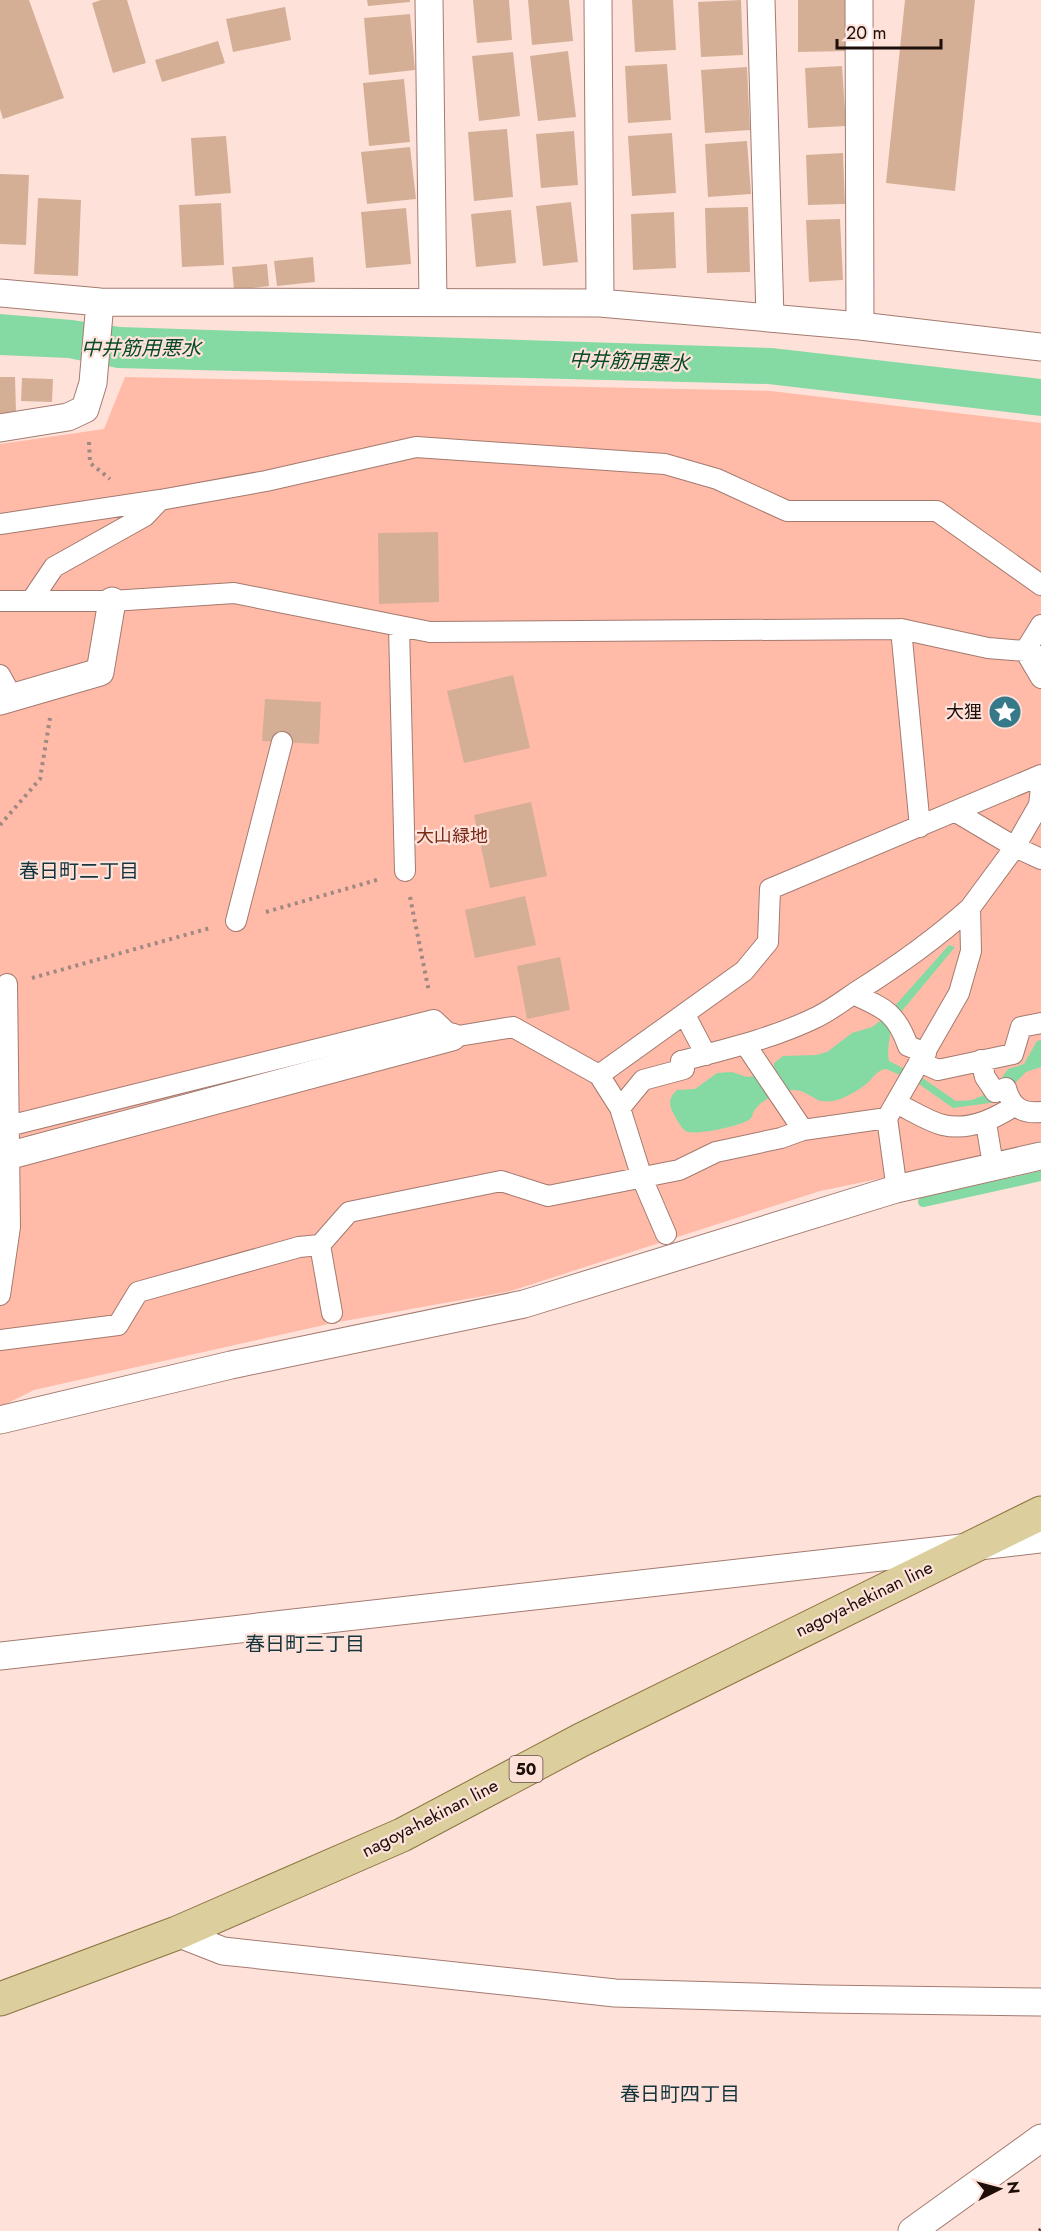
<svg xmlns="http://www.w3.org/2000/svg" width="1041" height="2231" viewBox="0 0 1041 2231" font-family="Jost,'Noto Sans JP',sans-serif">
<rect width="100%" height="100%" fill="#fee2da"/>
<path fill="#ffbaa8" d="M125,377L771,391L1041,423V1141L922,1170L820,1191L511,1291L333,1323L34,1390L0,1407V444L104,429Z"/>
<path fill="#85daa4" d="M0,314L72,320L120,327L772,348L1041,379V416L768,384L117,368L68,358L0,355Z
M949,945L955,947L892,1023C891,1036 886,1048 889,1061L921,1077L956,1101L972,1100L982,1096L997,1084L1008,1069L1024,1064L1037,1041L1041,1040V1067L1026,1072L997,1102L953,1108L916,1082L886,1069C876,1070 872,1080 865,1085C859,1090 851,1094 845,1097C810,1112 814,1085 785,1091C775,1093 760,1102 754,1111C751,1116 754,1115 750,1119C742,1126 697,1135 688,1132C682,1130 679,1123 676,1118C669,1107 667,1099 677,1090L695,1089L717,1073L732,1072L747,1077L760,1075L773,1069L774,1063L783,1056L816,1055L827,1052L852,1033L872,1027L884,1018Z"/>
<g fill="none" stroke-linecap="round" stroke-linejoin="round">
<path stroke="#85daa4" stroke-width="10" d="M923,1202L1041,1176"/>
</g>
<path fill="#d4af96" d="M0,0H29L64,98L3,119L0,109Z
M101,0H127L146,63L113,73L92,3Z
M367,0H410V2L368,6Z
M473,0H509L512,40L477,43Z
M528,0H569L573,41L532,45Z
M632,0H673L676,50L635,52Z
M741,0L743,55L701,57L698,2Z
M798,0H847L848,51L798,52Z
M905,0H975L955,191L886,183Z
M285,7L291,40L233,52L226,19Z
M410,14L415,70L369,75L364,18Z
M218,41L225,63L162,82L155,60Z
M568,51L576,117L538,121L530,56Z
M513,52L520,116L479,121L472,56Z
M667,64L671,120L628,123L625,66Z
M842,66L846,126L808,128L805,68Z
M747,67L750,130L705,133L701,70Z
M404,79L410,142L369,146L363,83Z
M507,129L513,197L474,201L468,132Z
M574,131L578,185L541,188L536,134Z
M672,133L676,193L632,196L628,136Z
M226,136L231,193L195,196L191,138Z
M747,141L751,194L708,197L705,144Z
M410,147L416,199L367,204L361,152Z
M843,153L845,204L808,205L806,155Z
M0,174L29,175L26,245L0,244Z
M38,198L81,200L78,276L34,274Z
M571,202L578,262L543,266L536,206Z
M221,203L224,265L182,267L179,205Z
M748,207L750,272L707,273L705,208Z
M406,208L411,264L366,268L361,212Z
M511,210L516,263L476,267L471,214Z
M674,212L676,268L633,270L631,214Z
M840,219L843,280L809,282L806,220Z
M313,257L315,282L277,286L274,261Z
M267,264L269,286L234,290L232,267Z
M0,377H15L16,413H0Z
M22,378L53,379L52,402L21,401Z
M438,532L439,602L379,604L378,533Z
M513,675L530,748L464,763L447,691Z
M265,699L321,702L319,744L262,741Z
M531,802L547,876L490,888L474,815Z
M525,896L536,945L475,958L465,910Z
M560,957L570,1010L527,1019L517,966Z"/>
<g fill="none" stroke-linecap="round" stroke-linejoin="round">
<defs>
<path id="pedestrian" d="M0,524L160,500L266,481L416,447L665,464L717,479L787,511H937L1041,585
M0,601H112L234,593L430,632L901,629L988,648L1025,651L1041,657
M31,601L54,567L145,516L160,500
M1041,625L1025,651L1041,678
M399,627L405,871
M901,629L920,827
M0,675L12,697
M956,812L1015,847L1041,859
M236,921L282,742
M853,994C884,1008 896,1012 908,1046L926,1053
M685,1015L706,1055
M745,1044L803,1130
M981,1060L985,1077L995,1092L1006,1088C1011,1107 1022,1114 1041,1112
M920,1062L938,1070L1013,1054L1021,1027L1041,1023
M599,1075L744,971L768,942L770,889L1041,775
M896,1103C911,1110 927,1121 943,1125C969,1131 993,1120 1014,1106
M620,1108L643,1080L684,1069L681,1061C727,1049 774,1038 817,1017C831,1010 843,1001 856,992C896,967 934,940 970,908
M887,1118L895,1176
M986,1123L991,1153
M0,1128L434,1020L452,1037L513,1027L599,1075L620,1108L642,1178L666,1234
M320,1245L332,1313
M0,1295L10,1227L7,984
M0,1340L118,1325L138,1292L299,1247L320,1245L349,1212L501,1181L548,1196L679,1170L716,1152L781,1138L803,1130L887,1118L959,993L971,951L970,908L1015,847L1039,805L1041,788"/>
<path id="minor" d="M429,0L433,302
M598,0L600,303
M761,0L770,318
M859,0L860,326
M0,293L100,302L600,303L860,326L1041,347
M0,428L68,417L85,409L93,383L100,302
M0,701L100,672L112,601
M0,1158L452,1037
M0,1420L231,1365L524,1304L896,1189L1041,1156
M0,1656L1041,1539
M177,1933L223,1951L615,1993L822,1999L1041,2002
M912,2231L1041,2138"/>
<path id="primary" d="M0,1999L177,1933L402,1835L581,1740L1041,1513"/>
</defs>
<use href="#pedestrian" stroke="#a47a6f" stroke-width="22"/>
<use href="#minor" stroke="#a47a6f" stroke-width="29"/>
<use href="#primary" stroke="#8a763f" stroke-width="35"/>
<path stroke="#9f8983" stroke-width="4" stroke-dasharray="3 4.5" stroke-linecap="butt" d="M89,442L90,463L110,479
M0,825L40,779L50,718
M410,897L429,992
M266,912L380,879
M32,978L210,928"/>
<use href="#pedestrian" stroke="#fff" stroke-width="20"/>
<use href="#minor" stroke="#fff" stroke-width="27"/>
<use href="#primary" stroke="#dcce9d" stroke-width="33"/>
<path stroke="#4e3c37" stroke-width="4.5" stroke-dasharray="10 10" stroke-linecap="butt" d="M1039,2231L1041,2230"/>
</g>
<defs>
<symbol id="sight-disc" viewBox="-11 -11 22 22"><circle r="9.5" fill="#367a8a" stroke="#fee2da"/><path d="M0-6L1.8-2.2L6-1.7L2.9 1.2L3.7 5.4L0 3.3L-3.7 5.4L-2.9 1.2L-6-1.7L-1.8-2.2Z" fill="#fff"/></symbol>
</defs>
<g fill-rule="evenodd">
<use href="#sight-disc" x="986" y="693" width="38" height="38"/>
</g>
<g text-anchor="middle" stroke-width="4.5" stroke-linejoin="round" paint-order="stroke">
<rect fill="#fee2da" stroke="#604e48" stroke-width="1.5" x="509.5" y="1756" width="33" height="26" rx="4.5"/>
<g font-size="16" font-weight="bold" fill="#1d0e0a">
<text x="526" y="1775">50</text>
</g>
<g font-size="18" fill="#1d0e0a" stroke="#fee2da" text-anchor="end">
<text x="982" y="718">大狸</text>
</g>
<g font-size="18" fill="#782a16" stroke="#fee2da">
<text x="452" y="842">大山緑地</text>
</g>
<g font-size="18" fill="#1d0e0a" stroke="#fee2da">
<text transform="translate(864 1599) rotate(-26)" y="6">nagoya-hekinan line</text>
<text transform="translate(430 1818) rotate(-27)" y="6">nagoya-hekinan line</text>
</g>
<g font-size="20" font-style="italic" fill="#064a29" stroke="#fee2da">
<text x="141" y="355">中井筋用悪水</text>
<text transform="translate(629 361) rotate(2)" y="7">中井筋用悪水</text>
</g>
<g font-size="20" fill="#15353d" stroke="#fee2da">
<text x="79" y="878">春日町二丁目</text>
<text x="305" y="1651">春日町三丁目</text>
<text x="680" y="2101">春日町四丁目</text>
</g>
</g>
<g transform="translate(999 2189) rotate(84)" stroke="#fee2da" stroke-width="4.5" paint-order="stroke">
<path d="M0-4.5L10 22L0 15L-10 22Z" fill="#1d0e0a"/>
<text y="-9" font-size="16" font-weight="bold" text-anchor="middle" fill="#1d0e0a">N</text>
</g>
<path d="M837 39v9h104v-9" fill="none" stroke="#1d0e0a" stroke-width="3"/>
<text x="846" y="39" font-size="18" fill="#1d0e0a" stroke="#fee2da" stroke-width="4.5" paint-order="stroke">20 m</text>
</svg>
